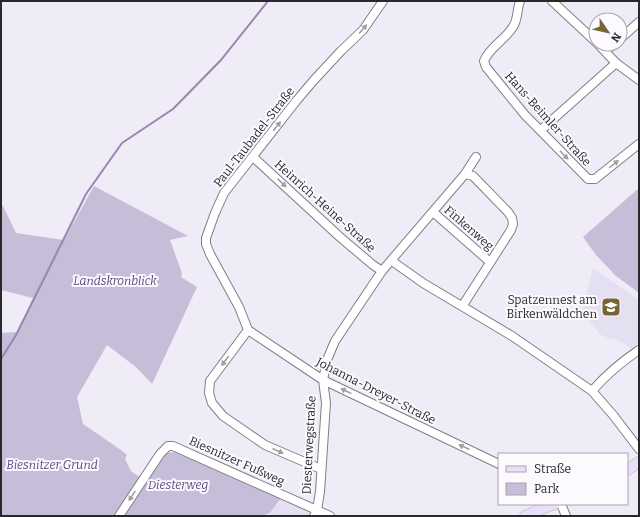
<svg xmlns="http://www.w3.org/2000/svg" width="640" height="517" viewBox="0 0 640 517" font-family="Bitter,serif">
<rect width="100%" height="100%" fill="#efecf7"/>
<path fill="#e5dff2" d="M593,268L639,300V343L630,350L629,347L615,338L614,340L601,335L582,313Z
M281,498L313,514L312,516H269Z"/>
<path fill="#c6bdd8" d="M94,186L188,236L170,240L182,273L181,277L197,287L152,384L136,367L107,345L77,397L83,424L121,450L127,455L125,459L131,471L141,478L115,516H1V333L18,332L33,298L1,290V202L16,233L64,240Z
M639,188V293L616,276L596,255L583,237Z
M174,452L181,453L281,498L270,513L262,516H122L147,476L166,453Z"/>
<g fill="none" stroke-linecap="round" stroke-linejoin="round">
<path stroke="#9587b1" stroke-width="2" d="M1,359L16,335L86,194L122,143L173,109L221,60L268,1"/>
<defs>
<path id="minor" d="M520,1C517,9 518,18 514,25C507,39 490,46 484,61L486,67L525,115L588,179H595L639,144
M552,1L596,42
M620,39L639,22
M598,44L616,63L639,80
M605,51L614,44
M541,130L616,63
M253,157L341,238L373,265L382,271
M433,212L490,262
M392,261L423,283L512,336L592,391L613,415L639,449
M463,305L511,230L513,224L512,218L508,212L473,176L465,174
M248,330L239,307L210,254L206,244V238L215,213L224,193L297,100L314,80L341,51L363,30L383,1
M248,330L323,380L499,464
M248,330L210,381L209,393L212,403L223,416L265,445L321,469
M592,391C606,375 621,362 639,350
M561,504L566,516
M119,516L160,454L168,446H173L330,516
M314,516L317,510L320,492L326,403L323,380L327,360L335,341L382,271L465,174L476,157"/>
<path id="major" d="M627,470L639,462
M525,516L554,504"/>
</defs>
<use href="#minor" stroke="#817e88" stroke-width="10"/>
<use href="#major" stroke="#cccbcc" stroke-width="12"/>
<use href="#minor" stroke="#fff" stroke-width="8"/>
<use href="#major" stroke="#e9dffc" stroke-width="10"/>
</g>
<defs><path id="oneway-solid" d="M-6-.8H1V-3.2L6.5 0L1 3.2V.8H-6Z"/></defs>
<g fill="#9f9ea0">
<use href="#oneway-solid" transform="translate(363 29) rotate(-49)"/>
<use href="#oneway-solid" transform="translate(277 126) rotate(-52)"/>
<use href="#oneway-solid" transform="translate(564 155) rotate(46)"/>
<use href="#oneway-solid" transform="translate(614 164) rotate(-38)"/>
<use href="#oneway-solid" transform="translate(282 183) rotate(43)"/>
<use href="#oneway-solid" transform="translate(225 361) rotate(127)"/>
<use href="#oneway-solid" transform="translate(346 391) rotate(-154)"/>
<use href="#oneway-solid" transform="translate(464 447) rotate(-155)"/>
<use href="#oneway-solid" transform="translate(278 451) rotate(24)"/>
<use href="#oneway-solid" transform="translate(132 496) rotate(123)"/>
</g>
<defs>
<symbol id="school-square" viewBox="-11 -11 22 22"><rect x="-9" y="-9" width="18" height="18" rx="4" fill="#776534" stroke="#fcfaff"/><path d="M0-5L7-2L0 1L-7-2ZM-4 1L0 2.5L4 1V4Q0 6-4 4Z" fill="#fff"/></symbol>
</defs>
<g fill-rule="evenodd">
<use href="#school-square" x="600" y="296" width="22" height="22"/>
</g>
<g text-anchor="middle" stroke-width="4" stroke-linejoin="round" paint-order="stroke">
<g font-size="12" fill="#29282c" stroke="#fcfaff">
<text transform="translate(548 119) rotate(48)" y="4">Hans-Beimler-Straße</text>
<text transform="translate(254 137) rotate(-52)" y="4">Paul-Taubadel-Straße</text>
<text transform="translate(325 206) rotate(42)" y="4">Heinrich-Heine-Straße</text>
<text transform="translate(469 228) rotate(41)" y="4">Finkenweg</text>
<text transform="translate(376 391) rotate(27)" y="4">Johanna-Dreyer-Straße</text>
<text transform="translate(309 445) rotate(-87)" y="4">Diesterwegstraße</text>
<text transform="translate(237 461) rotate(24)" y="4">Biesnitzer Fußweg</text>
</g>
<g font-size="12" font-style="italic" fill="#5d4780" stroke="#fcfaff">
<text x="115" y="285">Landskronblick</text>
<text x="52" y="469">Biesnitzer Grund</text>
<text x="178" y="489">Diesterweg</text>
</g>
<g font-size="12" fill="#29282c" stroke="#fcfaff" text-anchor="end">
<text x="597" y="304">Spatzennest am<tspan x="597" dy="14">Birkenwäldchen</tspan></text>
</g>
</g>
<rect width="640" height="517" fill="none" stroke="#29282c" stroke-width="4"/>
<rect x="498" y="453" width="130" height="52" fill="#fcfaff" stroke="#a8a6ab"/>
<rect x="506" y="466" width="20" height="6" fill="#e9dffc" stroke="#a8a6ab"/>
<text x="534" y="473" font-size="12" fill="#29282c">Straße</text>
<rect x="506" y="483" width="20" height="12" fill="#c6bdd8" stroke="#a8a6ab"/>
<text x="534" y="493" font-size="12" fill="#29282c">Park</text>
<g transform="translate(608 32) rotate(124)"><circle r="19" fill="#fcfaff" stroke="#a8a6ab"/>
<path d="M0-3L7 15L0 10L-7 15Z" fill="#776534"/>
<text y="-6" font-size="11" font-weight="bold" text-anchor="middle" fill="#29282c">N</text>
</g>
</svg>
